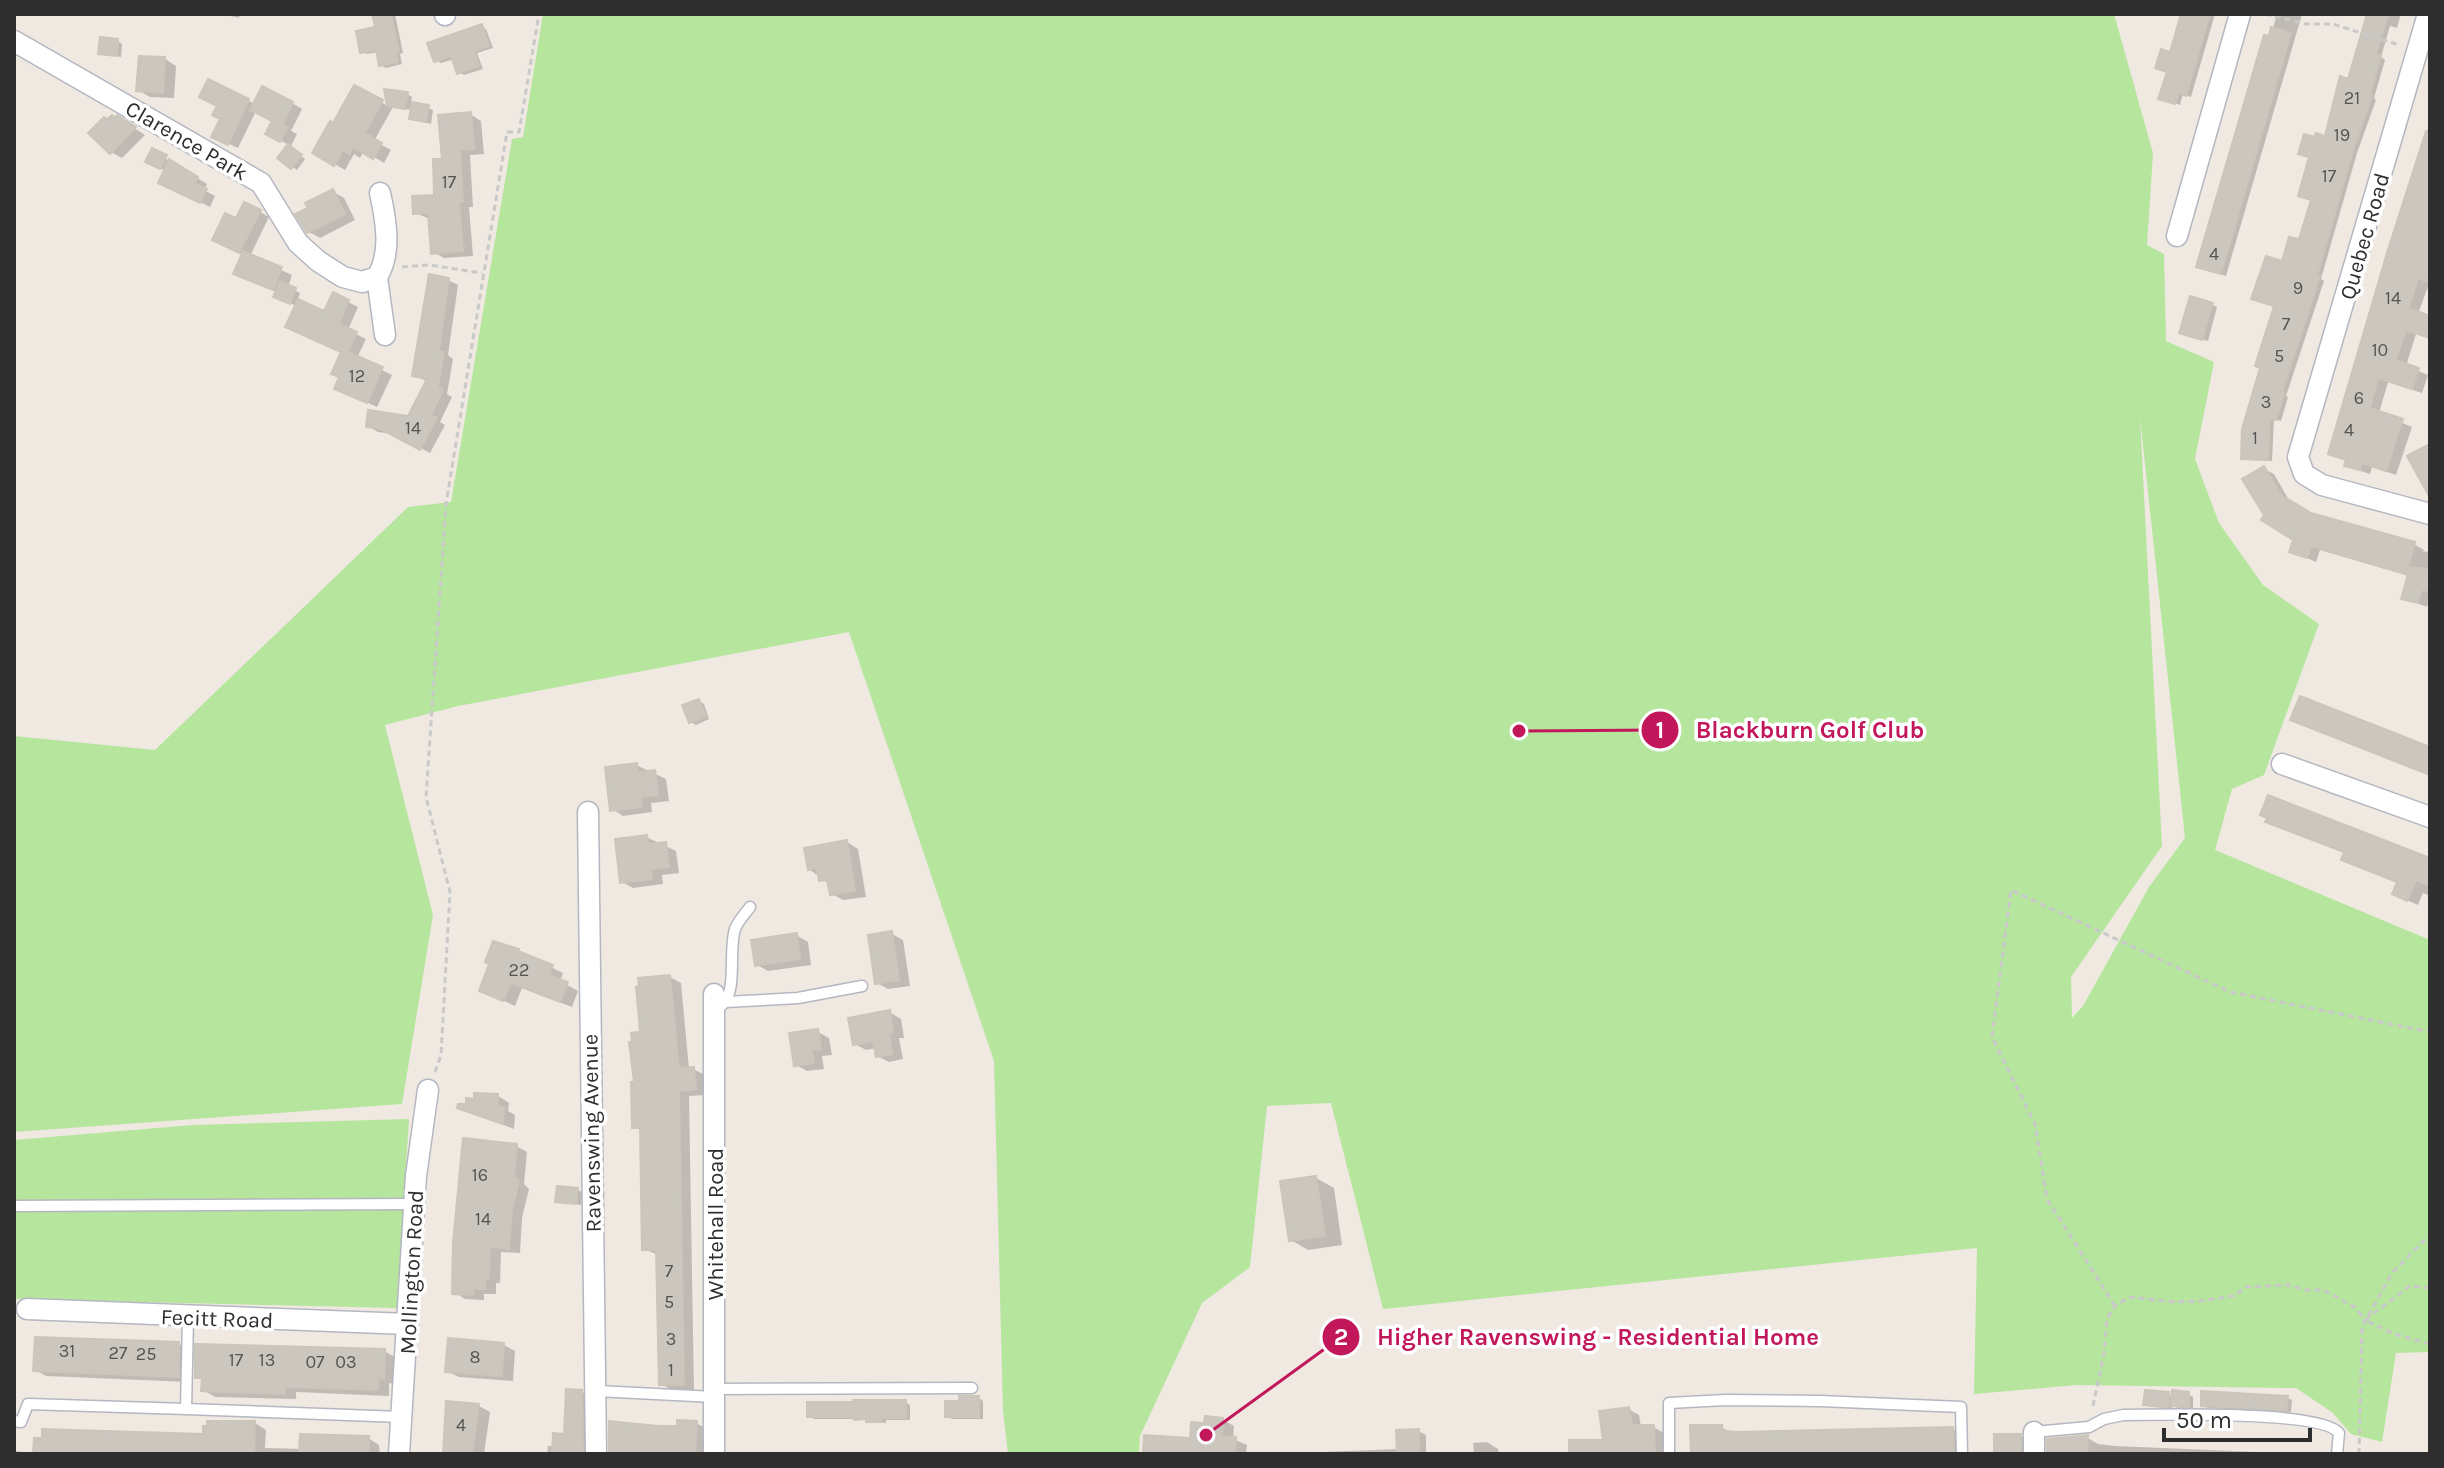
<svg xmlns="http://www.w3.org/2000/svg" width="2444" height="1468" viewBox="0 0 2444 1468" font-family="Karla,sans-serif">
<rect width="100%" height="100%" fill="#efe9e1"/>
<path fill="#b6e59e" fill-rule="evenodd" d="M543,14H2114L2153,153L2147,245L2164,254L2166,341L2214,362L2195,459L2219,523L2263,585L2319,624L2264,775L2232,789L2215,850L2430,940V1352L2396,1353L2382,1442L2351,1434L2333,1413L2296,1388L2076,1385L1974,1394L1977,1248L1383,1309L1331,1103L1267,1106L1250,1267L1202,1303L1140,1436L1139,1454H1008L1003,1411L994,1061L849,632L458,706L385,725L433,915L402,1104L14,1132V736L155,750L408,507L451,502L512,139L523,137ZM2140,417L2185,838L2149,887L2083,1006L2072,1018L2071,977L2162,846Z
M409,1119L397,1308L14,1299V1140L193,1125Z"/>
<path fill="#0003" d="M222,14H240L239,18Z
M374,14H395L403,53L400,54L402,64L386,68L381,65L378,52L367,54L362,52L377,28Z
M2183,14H2215L2191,97L2183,94L2180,105L2166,100L2171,54Z
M2277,14H2302L2226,276L2204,269Z
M2369,14H2401L2397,28L2390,26L2381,57L2385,60L2374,98L2376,100L2357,153L2321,279L2324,281L2286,396L2288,397L2281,421L2274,419L2272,461L2248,460L2243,457L2284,264L2300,242L2326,139L2349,82Z
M482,27L486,29L493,48L477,53L483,69L464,75L459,72L454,59L441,63L436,60Z
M118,41L122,44L121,57L100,53Z
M165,59L176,66L174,98L150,97L138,90Z
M209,82L255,104L292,103L302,109L291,131L297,134L290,148L305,159L297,170L293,167L289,145L268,134L274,121L256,111L238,148L223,141L222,118Z
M354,88L390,107L386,91L407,94L412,97L411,104L433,110L431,124L411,118L412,110L393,107L374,141L391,150L384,163L364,151L360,158L354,154L345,170L314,152L334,125Z
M470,114L481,121L484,154L470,155L473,207H469L473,256L444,258L433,252L430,219L415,213L436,196Z
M118,118L145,135L122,158L111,152Z
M2430,122V281L2418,314L2430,318V338L2416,334L2406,366L2428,375L2422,393L2388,382L2379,413L2412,427L2396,475L2372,467L2370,474L2357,470L2347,465L2348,461L2331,453Z
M153,151L207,184L204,190L215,196L210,207L170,187L166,171L148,162Z
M332,191L344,198L355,220L320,238L309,232Z
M260,212L269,217L250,256L292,275L288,287L300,293L297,301L325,313L334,295L358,307L348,330L366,339L357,358L392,375L377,407L346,393L341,377L343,353L297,306L280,299L277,292L247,280L244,255L224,245L237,221Z
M448,280L458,285L448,355L453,359L447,394L452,397L440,422L445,425L430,453L393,434L378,432L368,426L410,418L428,382L414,375Z
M2212,305L2217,307L2208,341L2187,335Z
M2264,469L2274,474L2290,502L2311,515L2414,544L2424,550L2423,552L2430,551V596L2427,607L2403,598L2409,576L2320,550L2316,562L2291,551L2296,539L2266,515Z
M699,701L704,704L709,719L696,725L691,722Z
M636,765L666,779L669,801L651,803L652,812L623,816L612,809Z
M2268,822L2430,862V896L2423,893L2418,905L2404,899L2399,883L2346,853Z
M646,837L676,851L679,873L662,875L663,884L633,888L622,882Z
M847,842L858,849L866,897L843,900L832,894L830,885L809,869Z
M892,934L903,940L910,986L888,989L877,983Z
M796,935L808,942L811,965L768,971L757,965Z
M494,944L518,951L563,973L560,981L578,991L572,1007L522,988L515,1006L481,990L492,964Z
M670,977L681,983L689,1069H693L705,1075L706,1095L689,1096L694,1390H672L661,1384L658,1255L644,1249L642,1131L634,1127L636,1083L643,1034Z
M889,1012L901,1019L904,1038H899L903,1059L889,1062L877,1056L876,1048L866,1050L855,1044Z
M818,1032L829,1038L832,1055L822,1056L824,1069L807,1071L796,1065Z
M498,1096L509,1103L508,1111L515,1115L514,1129L459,1107Z
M516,1146L527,1152L524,1184L529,1189L522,1218L520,1253L501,1252L500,1283H496V1294H484V1300L465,1299L454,1292Z
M1316,1178L1334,1188L1342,1245L1308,1250L1291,1240Z
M577,1190L582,1192L581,1205L557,1201Z
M179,1344L190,1351L189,1382L46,1376L35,1370Z
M504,1345L515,1351L513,1381L459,1377L447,1371Z
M384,1351L395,1357V1384L389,1383V1396L296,1392V1399L215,1397L203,1390L204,1381L197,1377Z
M582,1392L591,1397V1454H547L548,1446H554L566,1436Z
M2168,1394L2174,1397L2188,1394L2193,1397V1408H2178L2172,1405V1408L2150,1407L2145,1404Z
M979,1398L983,1401V1419H952L947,1416L961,1403Z
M2287,1398L2292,1400L2291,1412L2208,1408L2203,1405Z
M905,1402L910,1405V1420H886V1423L857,1419H814L809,1416Z
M447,1403L479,1406L490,1412L484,1454H444Z
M1628,1409L1639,1415L1641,1427H1653L1664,1433V1454H1573L1605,1441Z
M1223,1420L1234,1426L1233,1439L1247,1445L1246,1454H1144L1192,1441L1206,1425Z
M255,1423L266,1430L265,1448L302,1449L368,1438L379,1445L380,1454H14V1451L35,1453L205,1436Z
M696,1423L707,1429L706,1454H611Z
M1721,1427L1732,1433L1953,1429L1964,1435L1965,1454H1693Z
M1418,1431L1426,1435V1454H1268L1399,1449Z
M2020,1436L2032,1442V1454H1996Z
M2086,1437L2098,1444L2115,1446L2307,1454H2048Z
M1487,1442L1498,1449L1499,1453L1523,1454H1474L1473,1443Z"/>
<path fill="#cbc7bf" stroke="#cbc5ba" stroke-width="2" d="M372,14H391L399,51L396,52L398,62L379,66L376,50L360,53L356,31L375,27Z
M2181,14H2210L2186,96L2178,93L2175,104L2158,99L2167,72L2155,68L2161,49L2170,52Z
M2367,14H2388L2376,54L2381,55L2370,94L2372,95L2353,150L2317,276H2320L2282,392L2284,393L2276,420L2270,418L2268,460L2241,459L2242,429L2260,368L2255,366L2274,306L2251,299L2266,256L2282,261L2289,237L2299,239L2311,200L2298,196L2309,157L2298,154L2304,134L2314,137L2316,133L2325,136L2340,76L2348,79Z
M482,24L489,46L474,51L479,66L457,74L451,56L434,62L427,43Z
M2271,27L2291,33L2221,274L2196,267L2264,35L2269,36Z
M100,37L118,39L117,56L98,54Z
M139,56L165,57L163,93L136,91Z
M208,79L249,99L228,145L211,137L220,119L212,115L217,106L199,97Z
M354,85L383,100L365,133L382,143L373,159L353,147L349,154L343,150L334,166L312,153L330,121L333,123Z
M262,86L293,102L283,124L288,127L280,142L265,134L272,121L250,110Z
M384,89L408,92L405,109L387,106Z
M412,102L429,105L426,122L409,119Z
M471,112L474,149L460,150L463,202H459L463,251L431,254L428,213L413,214L412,196L434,195L433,159H442L438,115Z
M112,115L115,118L117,115L136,127L110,154L88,133L104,117L107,119Z
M2426,131H2430V282L2418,278L2409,308L2430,316V338L2406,330L2396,360L2419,368L2412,389L2378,378L2370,408L2403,419L2386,471L2362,463L2360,470L2344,466L2346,460L2328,454L2387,253Z
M288,144L302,155L291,169L277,158Z
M152,148L167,155L160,169L145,162Z
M169,159L198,177L195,184L207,189L200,203L158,183Z
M333,189L345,214L307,233L295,214L308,208L305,203Z
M244,202L261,210L239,253L212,240L225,213L236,218Z
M243,251L282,267L273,290L233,274Z
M429,274L449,278L439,351L444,352L438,387L443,390L431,415L437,418L420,450L381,429L366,427L368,410L408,416L427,379L412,376Z
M280,281L296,288L290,304L273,297Z
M333,292L349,300L339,324L357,332L348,352L383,367L367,403L334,389L339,377L331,374L341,352L285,327L298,299L324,311Z
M2190,296L2213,303L2202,340L2179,333Z
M2430,444V498L2407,456Z
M2264,466L2281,495L2311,513L2415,542L2406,574L2311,546L2307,558L2289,552L2293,540L2261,520L2264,515L2242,479Z
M2410,567L2430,569V591L2421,590L2418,603L2401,599Z
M2300,696L2430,747V775L2290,720Z
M699,699L706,717L689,723L682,705Z
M637,763L638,772L655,770L658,795L641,797L642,807L610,811L605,767Z
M2268,795L2430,858V886L2416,880L2407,901L2392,894L2397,882L2341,860L2344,852L2265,822L2267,818L2260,815Z
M647,835L648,844L666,842L669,867L651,869L652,879L620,883L615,839Z
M847,840L855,891L830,895L827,880L819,881L817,868L808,870L804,848Z
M892,931L899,980L875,984L868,935Z
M797,933L800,959L755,966L751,940Z
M493,941L519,949L518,951L553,965L549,975L568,982L560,1002L511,983L503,1001L479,991L489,964L485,962Z
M670,975L679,1068L694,1067L696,1089L679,1091L684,1385H659L656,1250H642L640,1128H632L631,1082H634L629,1042H632L631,1033L640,1032L636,987L639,986L638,978Z
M890,1010L893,1032L889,1033L892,1054L876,1057L873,1041L853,1045L848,1018Z
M818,1029L821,1049L812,1050L814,1063L794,1066L789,1033Z
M474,1093L498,1094V1106L504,1107L503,1124L457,1108L458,1104H466V1098L474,1099Z
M463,1138L517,1144L514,1176L519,1181L512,1211L509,1249L490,1247L489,1278H486L485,1289H474L473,1295L452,1294L453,1243Z
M1316,1176L1325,1236L1289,1241L1280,1181Z
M557,1186L578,1188L576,1204L555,1202Z
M35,1337L179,1342V1377L33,1371Z
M448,1338L504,1343L502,1376L445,1372Z
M195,1344L385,1349L384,1379L378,1378V1390L285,1387V1394L201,1391L202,1378H195Z
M566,1389L582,1390L583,1454H552L553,1433L564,1434Z
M2145,1390L2169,1392L2168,1407L2143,1405Z
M2172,1390L2189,1392V1407L2171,1406Z
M2201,1391L2288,1396L2286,1411L2201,1406Z
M959,1396H979V1417H945V1401H959Z
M853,1400H906V1418H881V1422H866V1419L854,1420V1417H807V1402H853Z
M446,1401L479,1404L472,1454H443Z
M1629,1407L1632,1425H1654L1655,1454H1569V1440H1603L1599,1411Z
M1205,1416L1223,1418L1222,1436L1236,1437L1235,1454H1143L1144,1435L1190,1438L1191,1422L1204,1423Z
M677,1420L697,1421L695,1454H609V1421L658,1426H677Z
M207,1421H255L254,1454H33L34,1438H42V1429L203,1434V1426H207Z
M1690,1425H1722V1431L1738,1432L1953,1427L1954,1454H1691Z
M1419,1429V1454H1397L1396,1430Z
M300,1434L369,1436L368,1454H299Z
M1994,1434H2021V1454H1994Z
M2088,1435L2087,1454H2047V1439Z"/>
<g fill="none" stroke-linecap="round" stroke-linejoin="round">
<defs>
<path id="lane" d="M726,1002L798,998L862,986
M722,1005C738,991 728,951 735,929C738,921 745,914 750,907
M15,1206L415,1204
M715,1389L972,1388
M597,1391L714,1397
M186,1409L402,1417
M14,1421L21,1422L28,1404L186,1409L188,1317
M2034,1432L2089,1427L2104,1419L2123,1415C2159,1415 2321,1410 2339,1433L2337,1454
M1669,1454V1403L1725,1400L1820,1401L1961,1407L1962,1454"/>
<path id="street" d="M2428,14L2298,457L2304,474L2322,485L2430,514
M445,15V14
M14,41L261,183L298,243L318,261L343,277L362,282L377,277C392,253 386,220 380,193
M2177,236L2240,14
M377,277L385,335
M2282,764L2430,817
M588,812L596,1454
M27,1309L408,1324
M399,1454L416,1176L428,1090
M714,1454V994
M2034,1454V1432"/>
</defs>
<use href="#lane" stroke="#b4b7c1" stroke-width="13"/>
<use href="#street" stroke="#b4b7c1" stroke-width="23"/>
<path stroke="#c9c9c9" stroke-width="3" stroke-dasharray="6 4" stroke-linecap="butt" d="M2265,14L2306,24H2333L2399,45
M402,267L429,265L482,273
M435,1072L441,1055L450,892L426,797L446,504L507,132H519L539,14
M2430,1288L2410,1286L2365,1320L2394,1334L2430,1344
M2115,1306L2047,1199L2035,1124L1992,1037L2011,890L2230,992L2430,1032
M2093,1406L2104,1353L2107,1319L2115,1306L2129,1297L2175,1302L2199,1301L2234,1296L2246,1287L2288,1285L2306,1290H2324L2356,1308L2365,1320
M2359,1454L2362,1327L2392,1273L2430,1234"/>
<use href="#lane" stroke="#fff" stroke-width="10"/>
<use href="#street" stroke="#fff" stroke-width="20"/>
</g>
<g text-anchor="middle" stroke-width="7" stroke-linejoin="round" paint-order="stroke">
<g font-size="18" fill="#555452">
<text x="2352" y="104">21</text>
<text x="2342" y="141">19</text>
<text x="2329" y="182">17</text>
<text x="449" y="188">17</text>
<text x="2214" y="260">4</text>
<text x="2298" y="294">9</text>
<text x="2393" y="304">14</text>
<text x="2286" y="330">7</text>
<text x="2380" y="356">10</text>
<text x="2279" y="362">5</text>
<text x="357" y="382">12</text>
<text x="2359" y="404">6</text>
<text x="2266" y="408">3</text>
<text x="413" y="434">14</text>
<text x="2349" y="436">4</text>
<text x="2255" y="444">1</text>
<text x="519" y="976">22</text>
<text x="480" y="1181">16</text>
<text x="483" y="1225">14</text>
<text x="669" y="1277">7</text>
<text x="669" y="1308">5</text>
<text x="671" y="1345">3</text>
<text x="67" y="1357">31</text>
<text x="118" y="1359">27</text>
<text x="146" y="1360">25</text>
<text x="475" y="1363">8</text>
<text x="236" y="1366">17</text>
<text x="267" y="1366">13</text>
<text x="315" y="1368">07</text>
<text x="346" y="1368">03</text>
<text x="671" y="1376">1</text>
<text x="461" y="1431">4</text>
</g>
<g font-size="22" fill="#2e2e2e" stroke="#fff">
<text transform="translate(187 140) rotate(30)" y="8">Clarence Park</text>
<text transform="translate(2364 236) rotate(-74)" y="8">Quebec Road</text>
<text transform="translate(591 1133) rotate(-91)" y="8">Ravenswing Avenue</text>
<text transform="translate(715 1224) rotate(-90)" y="8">Whitehall Road</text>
<text transform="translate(411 1272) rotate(-87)" y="8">Mollington Road</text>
<text transform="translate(217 1318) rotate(2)" y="8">Fecitt Road</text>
</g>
</g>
<path fill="none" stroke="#c2185b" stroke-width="3" d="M1519 731L1660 730M1206 1435L1341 1337"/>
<g fill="#c2185b" stroke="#fff" stroke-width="3">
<circle cx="1519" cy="731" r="8"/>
<circle cx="1206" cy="1435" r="8"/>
<circle cx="1660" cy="730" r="20"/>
<circle cx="1341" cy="1337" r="20"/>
</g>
<g font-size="24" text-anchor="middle" font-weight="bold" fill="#fff">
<text x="1660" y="738">1</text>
<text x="1341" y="1345">2</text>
</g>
<g font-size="24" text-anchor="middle" font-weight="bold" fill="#c2185b" stroke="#fff" stroke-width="7" stroke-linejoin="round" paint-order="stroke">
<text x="1810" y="738">Blackburn Golf Club</text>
<text x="1598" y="1345">Higher Ravenswing - Residential Home</text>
</g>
<rect width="2444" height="1468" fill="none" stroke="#2e2e2e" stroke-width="32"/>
<path d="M2164 1428v12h146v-12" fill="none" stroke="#2e2e2e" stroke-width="4"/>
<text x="2176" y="1428" font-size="24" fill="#2e2e2e" stroke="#ffffff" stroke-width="6" paint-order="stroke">50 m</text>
</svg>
